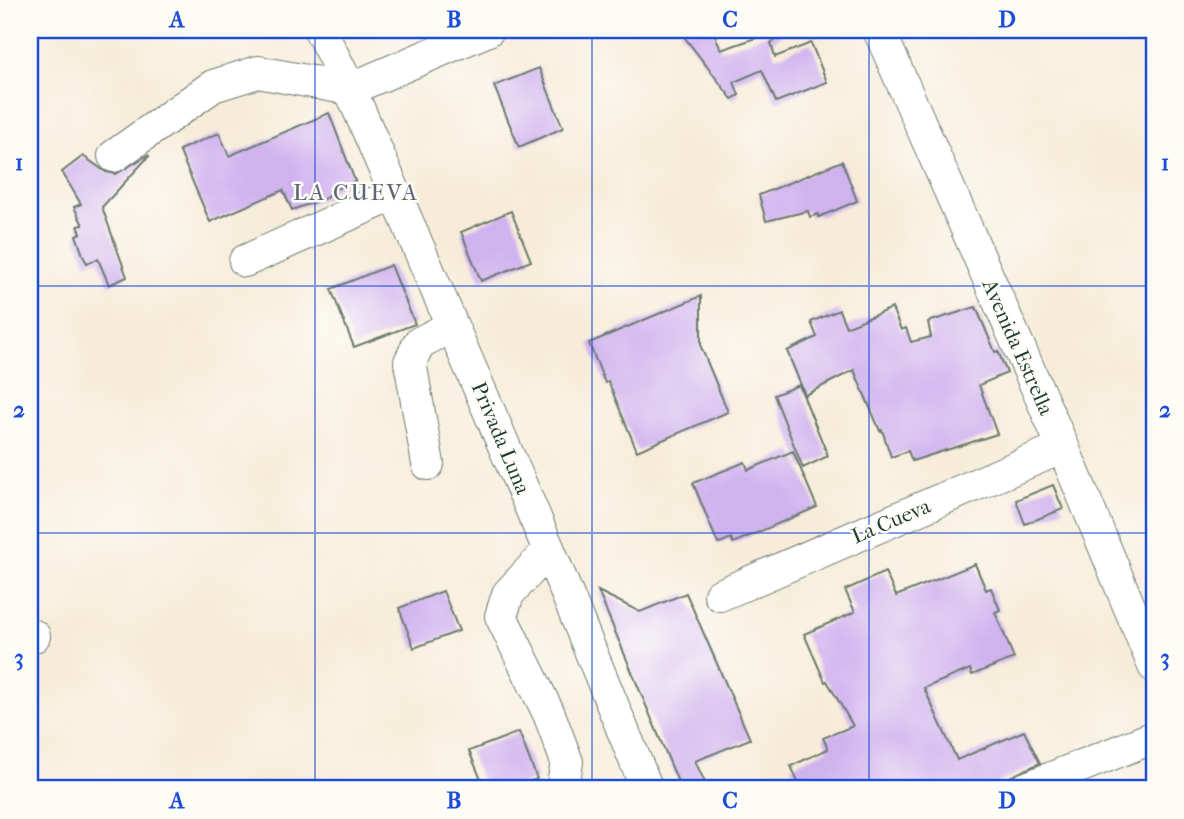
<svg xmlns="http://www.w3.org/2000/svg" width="1184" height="819" viewBox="0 0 1184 819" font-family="'IM FELL French Canon',serif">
<rect width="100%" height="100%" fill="#fdfcf7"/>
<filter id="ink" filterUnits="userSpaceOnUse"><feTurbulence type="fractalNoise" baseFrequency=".0143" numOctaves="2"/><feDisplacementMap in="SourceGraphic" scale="14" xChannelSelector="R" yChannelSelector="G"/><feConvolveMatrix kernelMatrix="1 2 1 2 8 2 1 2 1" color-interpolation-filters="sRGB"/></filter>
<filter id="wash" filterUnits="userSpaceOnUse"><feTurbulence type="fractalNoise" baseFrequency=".00686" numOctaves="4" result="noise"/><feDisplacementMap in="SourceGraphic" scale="28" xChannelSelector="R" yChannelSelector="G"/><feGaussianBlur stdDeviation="1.57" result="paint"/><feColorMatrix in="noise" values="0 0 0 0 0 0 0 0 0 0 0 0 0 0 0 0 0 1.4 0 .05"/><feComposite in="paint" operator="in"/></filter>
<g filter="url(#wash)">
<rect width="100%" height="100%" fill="#f7ecd9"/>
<g id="blocks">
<path fill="#d0b2ef" d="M679,30H713L721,50L779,30L782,35L771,43L775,57L811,43L827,82L776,102L762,70L734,82L739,95L732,99Z
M539,68L563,128L519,147L494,86Z
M329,113L355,181L333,190L326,198L292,210L283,190L210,222L179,150L219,133L229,156Z
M148,155L149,156L102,207L127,277L109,285L98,259L87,263L84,258L76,235L81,233L78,226L83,225L74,207L81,204L62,172L83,156L106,172L116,174Z
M842,161L857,201L819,217L818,214L810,217L808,211L766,221L759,195Z
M511,211L531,261L481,281L461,232Z
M391,265L415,324L354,347L331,289Z
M701,296V347L728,412L637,451L608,381L605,383L589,343Z
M976,307L995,352L998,351L1007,373L979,385L997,434L912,461L908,451L891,457L882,430L880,431L854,370L805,395L787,351L817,337L811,322L839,310L846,327L892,308L901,330L906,328L911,342L931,337L928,322Z
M799,385L828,456L803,468L774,395Z
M793,451L817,507L733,543L731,538L718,544L693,483L745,462L748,470Z
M1053,485L1063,509L1025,524L1016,500Z
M975,564L986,590L991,588L1000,610L995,612L1014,658L972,675L970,669L924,688L957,760L1024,731L1040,763L984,789H801L791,766L828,749L823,738L853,726L827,681L825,682L804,634L855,612L845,590L885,572L896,596Z
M443,591L459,631L414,648L399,608Z
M598,591L640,612L686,593L750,739L695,761L708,789H681Z
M519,732L537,779L509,789H485L469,751Z"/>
</g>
</g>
<g filter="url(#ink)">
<use href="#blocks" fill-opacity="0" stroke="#6b7a6e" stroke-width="2"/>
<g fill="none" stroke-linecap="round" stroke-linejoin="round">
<defs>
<path id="minor" d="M320,30L350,89L549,550L647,789
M879,30L1063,447L1154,666
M350,89L488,30
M114,156L213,86L258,72L350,89
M245,261L395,194
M428,464L410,362L419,343L452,326
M549,550L508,594L501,616L549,714L567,762L562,789
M720,595L1063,447
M30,637L34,636
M1024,789L1154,737"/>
</defs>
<use href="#minor" stroke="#6b7a6e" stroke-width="34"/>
<use href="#minor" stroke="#fff" stroke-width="32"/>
</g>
</g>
<path fill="none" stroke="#1d4ed8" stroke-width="2" stroke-opacity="0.55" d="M315,30V789M592,30V789M869,30V789M30,286H1154M30,533H1154"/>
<g text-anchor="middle" stroke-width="5" stroke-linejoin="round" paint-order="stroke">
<g font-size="21" fill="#1f3d34" stroke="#fdfcf7">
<text transform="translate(1018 347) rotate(66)" y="7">Avenida Estrella</text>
<text transform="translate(501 438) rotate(67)" y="7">Privada Luna</text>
<text transform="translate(891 521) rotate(-23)" y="7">La Cueva</text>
</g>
<g font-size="23" letter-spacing="2" fill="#5d6675" stroke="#fdfcf7">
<text x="356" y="200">LA CUEVA</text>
</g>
</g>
<rect width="1184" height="819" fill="none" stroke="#fdfcf7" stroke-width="77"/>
<rect x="38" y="38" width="1108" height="742" fill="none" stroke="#1d4ed8" stroke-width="2.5"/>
<g font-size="23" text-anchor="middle" font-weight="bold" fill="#1d4ed8">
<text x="177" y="27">A</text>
<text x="454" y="27">B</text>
<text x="730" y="27">C</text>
<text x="1007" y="27">D</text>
<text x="19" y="170">1</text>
<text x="1165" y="170">1</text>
<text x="19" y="417">2</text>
<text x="1165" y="417">2</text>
<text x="19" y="665">3</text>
<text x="1165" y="665">3</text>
<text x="177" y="808">A</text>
<text x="454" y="808">B</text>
<text x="730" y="808">C</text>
<text x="1007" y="808">D</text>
</g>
</svg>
